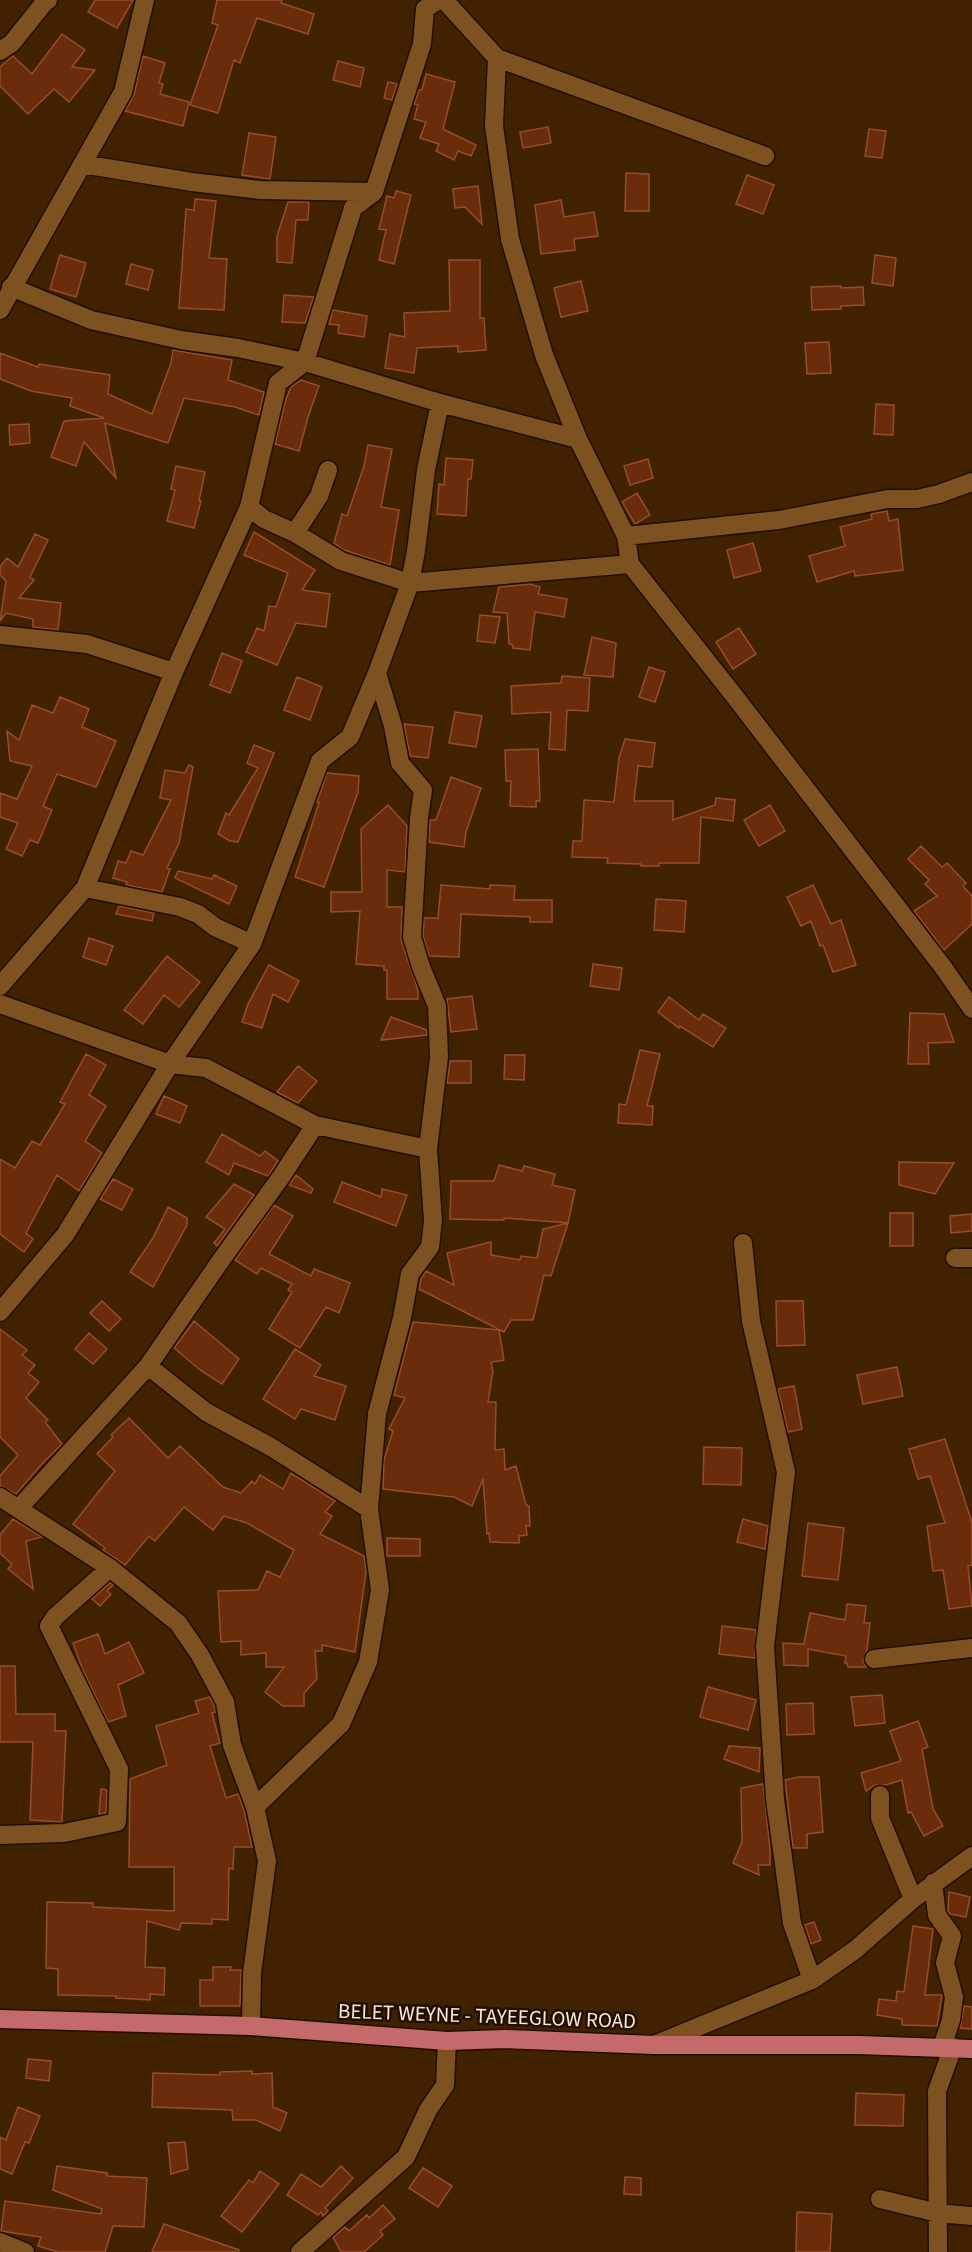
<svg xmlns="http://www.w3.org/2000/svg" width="972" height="2252" viewBox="0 0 972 2252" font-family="'Source Sans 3',sans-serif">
<rect width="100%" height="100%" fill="#402200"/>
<path fill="#6a2c0a" stroke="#964d2a" stroke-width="1.5" d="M95,0H133L117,28L88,12Z
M217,0H282L281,3L314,14L308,34L257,18L240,63L234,60L218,113L190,105L218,25L212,23Z
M62,34L85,50L72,67L95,70L69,102L54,89L28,114L0,86V67L13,56L32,74Z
M143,56L165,63L159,83L163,84L160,94L189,102L183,126L125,111L134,95Z
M338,61L364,68L360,87L333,80Z
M426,74L455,82L443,129L476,145L471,156L458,151L454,160L436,151L439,144L420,138L426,122L414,119L418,105L414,104L419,90H422Z
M388,82L397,84L392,100L384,98Z
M548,127L551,143L523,148L520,132Z
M869,129L886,131L882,158L865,156Z
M249,133L276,137L270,179L242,175Z
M626,173L649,174V211H625Z
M747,175L774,185L763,214L736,204Z
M478,186L482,224L465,207L455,208L453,189Z
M396,191L411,195L394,264L379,260L386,230L379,229L387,196L394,198Z
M195,199L216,201L209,258L227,259L224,310L179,308L186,209L194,210Z
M561,200L564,217L594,212L598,236L574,239L575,250L541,254L535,205Z
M288,202H309L308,220H296L292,263L277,262V236Z
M60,255L86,263L76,297L50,289Z
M875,255L896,258L893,286L872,283Z
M449,260H480V318H484L486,350L458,352V346L417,348L414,373L385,368L390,334L405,337L404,313L450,311Z
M131,264L153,270L148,290L126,284Z
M581,281L588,311L561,317L554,288Z
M841,286V288L863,287L864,305L841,306V309L812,310L811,287Z
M284,295L314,297L305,323L282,322Z
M333,310L367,316L364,337L338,333L339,325L329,324Z
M829,342L831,373L807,374L805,343Z
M173,350L232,360L228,380L264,392L259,415L235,407L184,398L168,443L105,423L116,478L84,442L76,466L51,457L64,421L104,418L70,406L72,398L31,391L0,379V353L38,367L39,364L110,375L108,394L152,414L171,363Z
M301,380L319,386L308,417L299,451L275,444L286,399L291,387Z
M876,404L894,405L893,435L874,434Z
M29,424L30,443L10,445L9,425Z
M368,445L392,449L381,507L399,510L390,565L344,550L334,543L342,514L347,516L364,466Z
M446,458L473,460L471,479H468L466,516L437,514L439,484L444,485Z
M648,459L653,478L630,485L624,466Z
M176,466L205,472L199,501H201L194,528L167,521L175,490L171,489Z
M637,493L650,515L635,524L622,502Z
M887,511L889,521L898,519L903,570L855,576L854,571L817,582L809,556L845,546L840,527L872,519L871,514Z
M254,532L315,570L302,590L330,594L326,627L296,623L277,665L246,652L257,628L264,631L269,606L276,607L288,573L244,555Z
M35,534L48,540L30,577L34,580L19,598L61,603L58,630L33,627V619L6,613L0,621L6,581L0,575V567L7,558L18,567Z
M753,543L761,571L734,578L727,550Z
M530,584L540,587L538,594L567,599L564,617L535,612L530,650L513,648V645L509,644L507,613L493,612L499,587Z
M480,615L500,617L495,643L477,641Z
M739,628L756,654L733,669L716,642Z
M592,637L616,643L613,677L584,675Z
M222,653L242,661L230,693L210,685Z
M649,667L665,672L655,702L639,697Z
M562,676L590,678L588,711L567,710L565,750L549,749L551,712L512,714L511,686L561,683Z
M297,677L322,687L310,720L284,710Z
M60,697L89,709L82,727L116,741L96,787L57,774L43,806L52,810L38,843L30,840L22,856L6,849L18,823L0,817V793L17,799L32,766L10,761L7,731L19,740L32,705L53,713Z
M455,712L482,716L476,747L449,743Z
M404,724L433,727L428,758L410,756Z
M625,739L655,743L652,767L638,766L634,801H673V820L715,805L716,798L735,800L733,821L701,817L699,863H659V866H641V864L607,863L608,858L572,857L573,841H582L584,800L614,802L619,758Z
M254,745L274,753L238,842L230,841L218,834L226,813L229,815L258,768L247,763Z
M538,749L540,801H536V807L510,806L511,781H506L505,750Z
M189,765L193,767L179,843L167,868L170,869L162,892L126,885L127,882L113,878L118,861L126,863L131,851L143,855L171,800L160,798L165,770L185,773Z
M327,773L359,776L358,792L324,887L295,877L319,803L317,802Z
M451,777L481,788L466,832L464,847L429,842L430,820H436Z
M388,805L407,826L405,872L387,870V907H402L401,940L418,990V999H387V970H384V966L356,964L360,911L331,912V892H362L361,829Z
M770,805L785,831L759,846L744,820Z
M921,846L942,867L947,863L966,883L963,886L972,896V924L944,950L914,911L937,896L925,884L929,880L908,859Z
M178,871L212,879L214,875L237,886L229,904L175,878Z
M441,885L490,889V885L515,886L514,900H552V922H530V917L461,914L459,957L429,956L423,936L424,918H438Z
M813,885L831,924L841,920L856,965L833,972L823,945L820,946L811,921L801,926L787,897Z
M656,899L686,901L684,932L654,930Z
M119,906L154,913L152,921L116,914Z
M89,938L113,946L106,965L83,957Z
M167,956L200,982L179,1007L164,995L143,1024L124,1010Z
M593,964L622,968L619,990L590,986Z
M269,965L299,981L288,1002L273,994L262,1028L242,1022L248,1004Z
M472,996L477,1029L451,1032L447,999Z
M669,997L699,1020L703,1014L726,1028L713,1047L680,1026L679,1028L658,1012Z
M910,1013L944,1014L954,1042L928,1043L929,1064H908Z
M391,1017L427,1030V1035L381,1040Z
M640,1050L660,1054L647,1106H653L652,1125L618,1123L619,1104L626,1105Z
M86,1054L106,1065L89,1095L106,1106L85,1141L102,1153L79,1191L57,1175L26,1233L33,1239L24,1252L0,1234V1159L15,1168L32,1141L40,1145L65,1104L60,1102Z
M505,1055H525L524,1080L504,1079Z
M450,1061H471V1083H447Z
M298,1066L317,1081L298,1103L277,1092Z
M164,1096L187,1106L180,1123L156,1114Z
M222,1134L260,1156L265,1151L278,1161L268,1176L234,1163L229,1175L206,1162Z
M899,1162L954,1163L935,1194L899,1185Z
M499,1165L522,1171L524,1166L555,1174L552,1185L575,1190L568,1223L504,1218V1220H490L450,1219L451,1181H494Z
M296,1175L313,1189L311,1193L289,1185Z
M113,1179L133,1189L122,1210L100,1199Z
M342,1182L381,1197L382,1189L407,1195L396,1226L334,1202Z
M234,1184L254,1195L217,1246L214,1243L225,1229L206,1217Z
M274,1205L293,1216L269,1254L311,1276L314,1269L350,1283L339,1313L326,1307L300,1348L269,1329L292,1292L288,1290L292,1284L261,1268L257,1274L235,1260Z
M168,1207L187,1218V1225L153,1287L130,1272L153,1238Z
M890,1213H913V1246H890Z
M972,1214V1231L951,1233L950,1216Z
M568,1223L551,1276L544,1275L533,1320H511L504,1332L419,1289L421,1279L426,1271L454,1285L447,1253L491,1242V1255L520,1260L521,1256L537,1258L543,1229Z
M102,1301L121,1319L109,1331L90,1313Z
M776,1301H803L805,1345L777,1346Z
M194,1321L239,1359L222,1384L200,1370L174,1348Z
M413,1322L499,1330L504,1360L491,1362L493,1371L488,1402H496L495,1450L504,1449L505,1470L516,1466L526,1505L529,1506L530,1526H526L527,1535L519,1536V1543L490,1542L489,1533L487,1534L483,1479L472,1506L454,1497L383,1489L384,1460L393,1431L389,1429L405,1398L394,1395Z
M0,1329L27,1350L22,1355L35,1365L28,1373L39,1382L26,1398L48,1420L45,1422L62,1444L41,1465L16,1494L0,1486V1476L18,1455L0,1437Z
M89,1333L107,1349L93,1364L75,1349Z
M295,1349L321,1365L314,1376L346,1386L335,1420L301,1409L295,1419L263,1399Z
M897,1367L903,1396L863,1404L857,1375Z
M794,1386L802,1429L788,1432L778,1389Z
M129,1418L168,1458L180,1446L223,1487L241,1493L252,1481L255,1484L260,1475L283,1489L291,1473L335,1501L325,1512L332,1516L320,1534L364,1556L366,1572L361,1608L355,1652L322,1645V1651H315L317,1679L304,1693V1706H283L265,1692L284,1667H266V1653L241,1655V1641L221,1642L218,1591L258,1590L267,1571L280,1577L294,1550L247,1523L224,1516L213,1530L184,1507L155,1541L149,1536L125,1565L103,1550L105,1548L73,1524L115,1471L97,1454L113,1437L111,1435Z
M945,1439L972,1523V1565L968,1566L972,1606L949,1609L943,1570L933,1571L927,1526L945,1523L930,1476L918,1479L909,1449Z
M704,1447L742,1448L741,1485L703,1484Z
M13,1519L42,1537L26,1541L33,1589L8,1569L12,1564L0,1553V1535Z
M743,1519L768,1526L765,1549L737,1542Z
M808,1523L844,1528L838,1580L802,1576Z
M387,1538L420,1539V1556H387Z
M110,1583L113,1585L107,1591L111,1594L100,1606L92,1599Z
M847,1604L866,1606L864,1623H870L867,1650L863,1660L866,1667H848L847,1663H845L846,1656L808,1649V1666L784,1665L783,1643L804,1644L810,1613L845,1620Z
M722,1626L756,1630L755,1658L719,1654Z
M98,1634L105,1654L129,1642L144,1673L118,1685L126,1716L108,1722L82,1668L73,1643Z
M0,1666H15L16,1714H55V1731H66L62,1822L30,1820L33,1742H0Z
M708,1687L756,1700L748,1730L700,1717Z
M882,1695L885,1723L855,1726L851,1697Z
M210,1697L214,1706L215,1712L212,1713L220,1743L210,1746L226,1798L238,1794L244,1810L252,1847H234L233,1869L229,1868L228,1920L212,1919V1924L181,1923L179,1930L147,1921L145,1967L165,1968L164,1995L150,1994V2000L116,1998V1996L58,1995V1969L46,1968L47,1902L93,1903V1907L174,1911V1867H129L130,1779L167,1765L156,1726L199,1713L195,1701Z
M813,1703L814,1734L787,1735L786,1704Z
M918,1721L928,1747L922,1749L933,1809L943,1826L924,1836L911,1812L908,1813L902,1780L885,1785H875L866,1791L861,1773L901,1761L890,1731Z
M729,1746L760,1748L759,1772L724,1759Z
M799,1777H819L823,1832L807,1834V1848H793L785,1780Z
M763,1784L770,1849V1865H758L759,1875L733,1863L742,1842L741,1788Z
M101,1789L107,1790L106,1813L101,1814H99Z
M949,1892L970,1897L966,1917L950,1914L948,1911Z
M814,1922L821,1940L811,1944L805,1925Z
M913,1926L933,1929L925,1995H942L937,2026L902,2025V2019L877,2015L879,1999L896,2001L897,1991L904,1992Z
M213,1967H231L230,1970H241L240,2006H200V1980H213Z
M964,2006L972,2007V2029L960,2028Z
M28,2059L51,2061L49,2081L26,2078Z
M252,2071V2074L272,2073L273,2107L287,2113L280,2131L256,2120H233L232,2110L152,2107L153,2073L220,2075V2072Z
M856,2093L904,2095L903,2126L855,2125Z
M18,2107L40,2116L29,2143L25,2142L12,2174L0,2169V2137L6,2140Z
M185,2142L188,2169L171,2174L168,2143Z
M57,2166L107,2173V2176L147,2178L144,2227L113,2226L105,2252H58L38,2246L41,2237L1,2231L5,2201L101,2214L102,2209L53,2190Z
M341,2166L353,2178L325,2208L328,2211L323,2216L321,2212L318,2215L287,2195L301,2174L321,2187Z
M423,2168L452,2186L438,2207L409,2188Z
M260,2171L279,2184L242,2232L221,2216L249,2180L253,2183Z
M625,2177L641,2178V2195L624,2194Z
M383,2205L395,2219L380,2231L383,2235L364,2252H341L333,2237L345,2227L349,2231L367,2215L369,2218Z
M797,2212L832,2214L830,2252H796Z
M164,2224L239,2250L238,2252H152Z"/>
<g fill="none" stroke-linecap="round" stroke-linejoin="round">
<defs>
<path id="minor" d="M444,0L497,58L494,126L510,239L544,355L578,439L626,536L630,564L732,693L943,967L972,1009
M0,51L12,43L44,3L48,0
M497,58L765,156
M82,164L192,182L260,190L374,192
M11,287L91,320L181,340L238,348L305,362L440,403L578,439
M0,310L123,92L145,0
M249,507L264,519L295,533L341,561L410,583L630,564
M295,533L319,496L328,470
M626,536L779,520L888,499H917L939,494L972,482
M0,635L87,644L174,672
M85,888L180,907L198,914L215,927L252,944
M0,986L85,888L174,672L249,507L278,383L305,362L353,208L374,192L422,44L425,9L438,0
M0,1004L170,1064L206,1068L315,1125L428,1149
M743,1243L751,1321L786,1472L765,1646L775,1799L792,1923L812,1980
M955,1258H972
M0,1312L65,1235L170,1064L252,944L320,761L350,737L377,673L410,583L416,551L426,470L440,403
M148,1366L206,1412L271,1447L369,1509
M0,1497L110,1568L178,1623L200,1655L225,1702L232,1745L255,1807L267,1861L252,1973L251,2026
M19,1508L148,1366L219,1263L281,1177L315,1125
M874,1659L972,1648
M880,1795V1818L913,1899
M255,1807L341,1724L368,1662L380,1590L369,1509L377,1414L402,1318L410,1274L430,1247L433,1221L428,1149L439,1057L437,1006L421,967L412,937L419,818L423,790L400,763L393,726L377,673
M0,1835L64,1833L117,1822L119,1769L49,1626L55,1617L110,1568
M933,1883L937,1915L952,1936L945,1963L954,1997L951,2020L942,2047
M654,2045L812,1980L855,1950L913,1899L972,1856
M880,2199L938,2213L972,2216
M0,2242L25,2252
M300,2252L406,2157L428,2110L445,2085L447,2041
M938,2252L937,2091L953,2047"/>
<path id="major" d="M0,2019L251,2026L447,2041L505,2039L654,2045H859L972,2049"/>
</defs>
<use href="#minor" stroke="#200e00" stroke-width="21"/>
<use href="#major" stroke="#200e00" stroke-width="21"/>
<use href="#minor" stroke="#7d5120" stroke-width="18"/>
<use href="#major" stroke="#c56a6a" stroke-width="18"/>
</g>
<g text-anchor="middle" stroke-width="5" stroke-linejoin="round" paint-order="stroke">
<g font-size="21" fill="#fae6d4" stroke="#200e00">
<text transform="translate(487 2016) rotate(2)" y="7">BELET WEYNE - TAYEEGLOW ROAD</text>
</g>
</g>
</svg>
